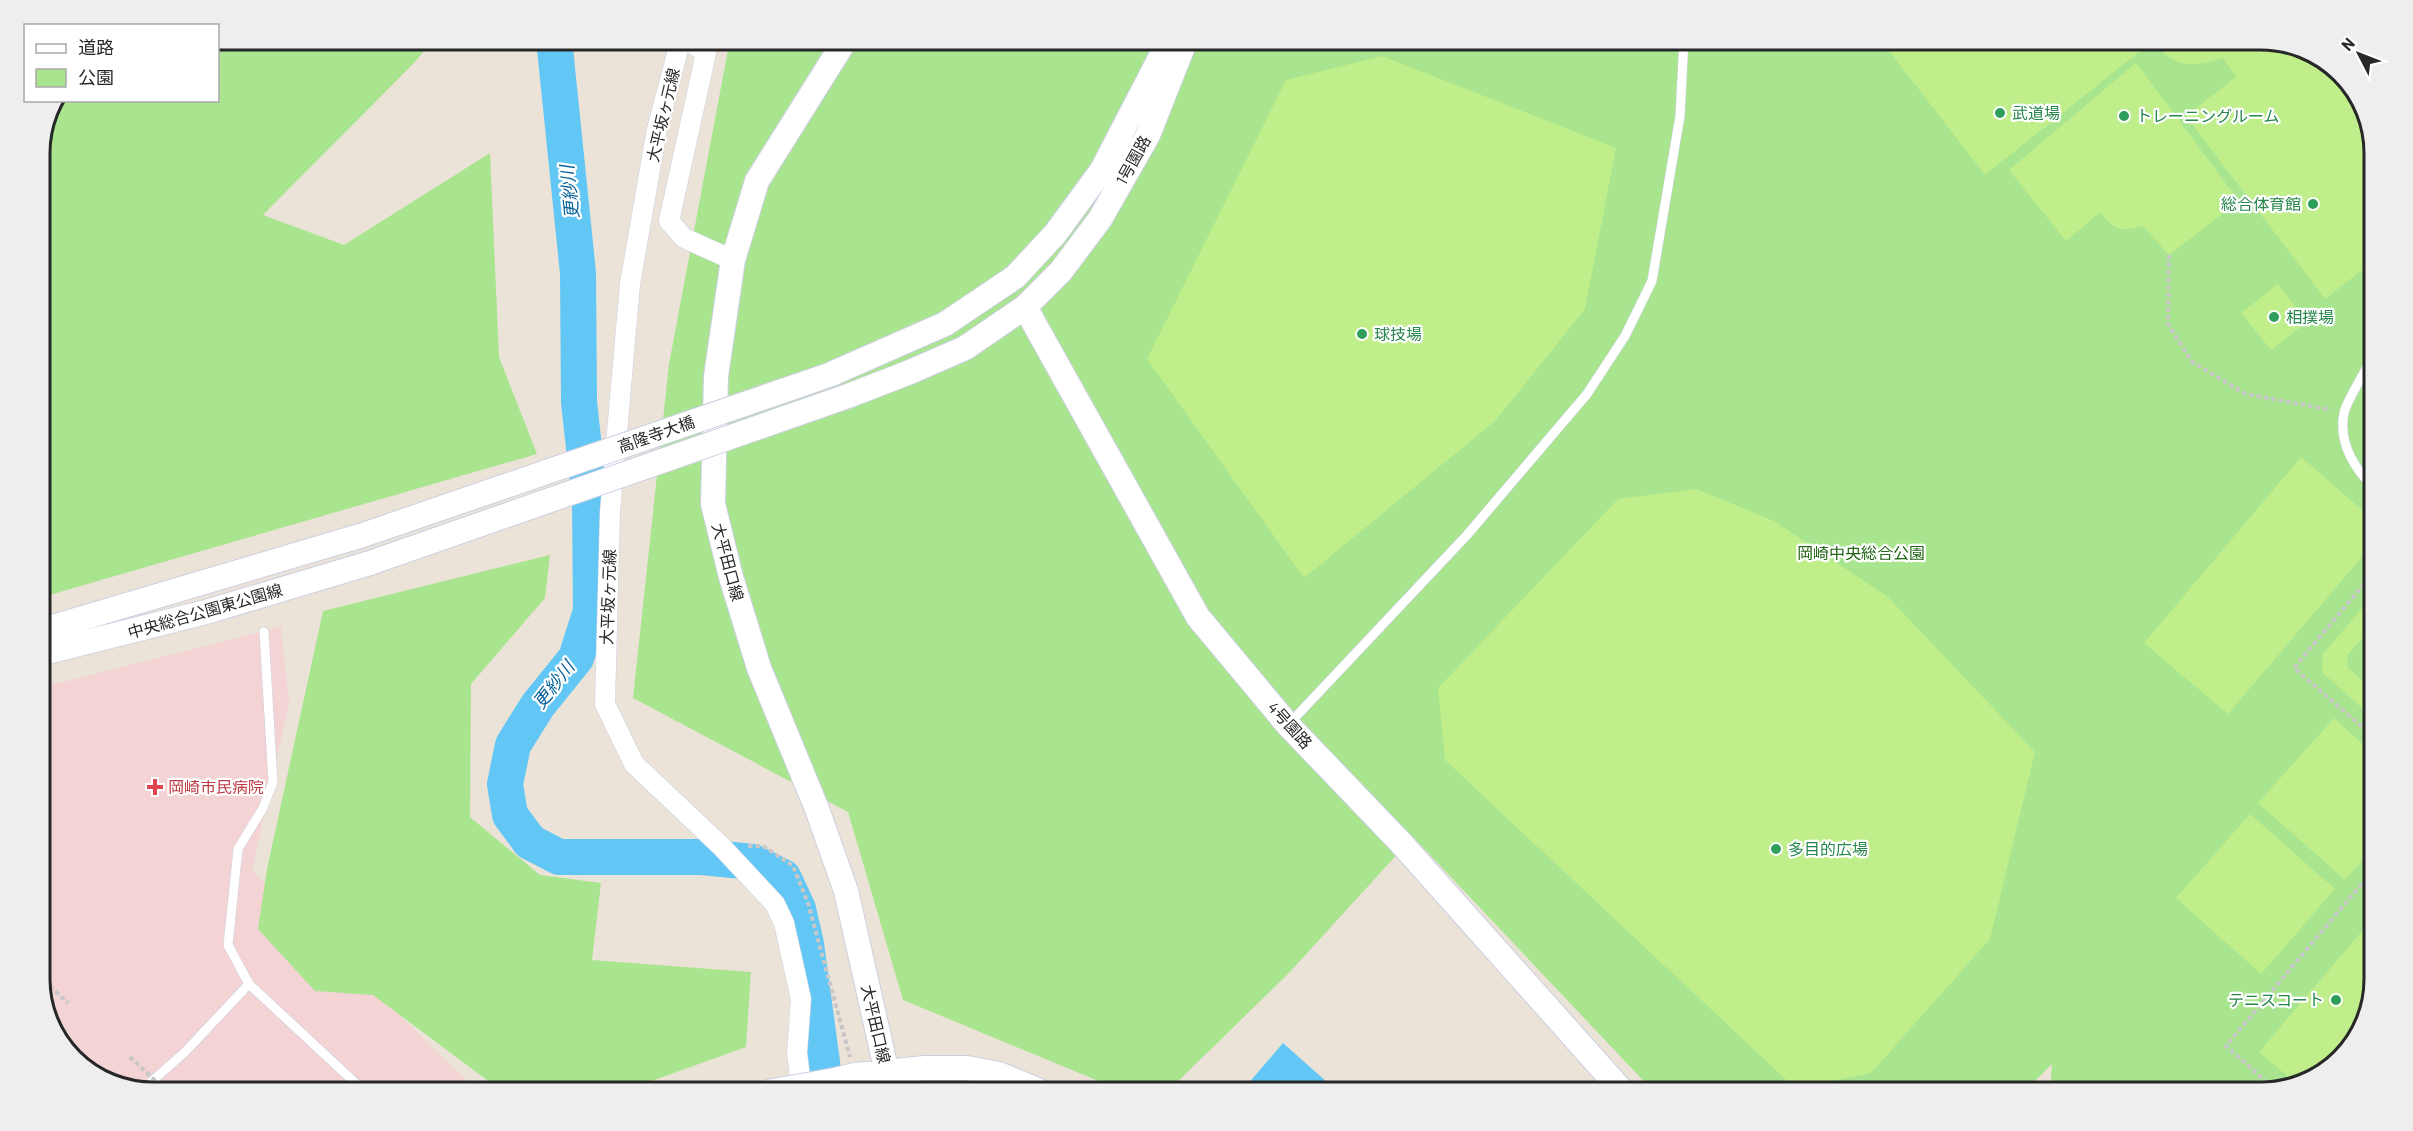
<svg xmlns="http://www.w3.org/2000/svg" width="2413" height="1131" viewBox="0 0 2413 1131" font-family="Barlow,'Noto Sans JP',sans-serif">
<rect width="100%" height="100%" fill="#ebe3d7"/>
<path fill="#f3d3d3" d="M281,627L289,703L252,871L478,1092H153L109,1083L62,1047L39,986V685L63,682Z"/>
<path fill="#a9e58f" d="M218,39H434L413,64L263,215L344,245L490,153L499,357L537,454L39,598V146L60,101L218,100Z
M730,39H2260L2304,48L2355,89L2374,146V978L2365,1022L2324,1073L2261,1092H2050L2052,1064L2024,1092H1654L1413,837L1288,974L1167,1092H1125L903,1000L848,812L633,698L669,364Z
M550,555L545,598L471,684L470,817L540,875L601,883L592,960L751,972L746,1047L621,1092H503L373,995L315,991L258,929L267,869L323,611Z"/>
<path fill="#bfee8a" d="M1880,39H2131L2140,51L1985,175Z
M2153,39H2260L2304,48L2355,89L2374,146V261L2325,299L2186,116L2236,77L2223,58C2194,68 2171,69 2153,39Z
M1382,56L1616,148L1585,309L1495,421L1304,578L1147,359L1286,80Z
M2136,63L2239,201L2169,255L2143,226C2120,232 2115,231 2100,212L2066,241L2009,170Z
M2278,284L2307,322L2271,350L2241,313Z
M2301,457L2374,520V543L2228,714L2144,643Z
M1696,489L1774,521L1888,597L2035,752L1990,939L1871,1073L1796,1089L1445,760L1438,688L1618,499Z
M2374,594V624L2347,656L2348,668L2374,690V719L2322,672L2323,654Z
M2334,718L2374,754V847L2345,880L2258,803Z
M2250,814L2335,889L2261,974L2176,898Z
M2374,917V978L2365,1022L2324,1073L2294,1082L2259,1052Z"/>
<path fill="#62c7f5" d="M1283,1043L1338,1092H1241Z"/>
<g fill="none" stroke-linecap="round" stroke-linejoin="round">
<path stroke="#62c7f5" stroke-width="36" d="M554,39L578,273L579,402L590,502L591,611L576,658L538,705L513,745L505,784L510,815L530,842L559,857H702L753,862L783,877L798,909L806,944L826,1092"/>
<defs>
<path id="service" d="M2374,355C2367,368 2346,402 2344,413C2338,443 2354,468 2374,488
M264,632L273,782L263,808L238,849L228,945L249,984L365,1092
M1288,725L1467,535L1587,394L1625,336L1652,281L1680,116L1684,39
M142,1090L185,1052L249,984"/>
<path id="minor" d="M681,39L657,129L630,284L610,512L605,704L634,764L721,846L775,904L784,923L801,999L797,1053L802,1092
M686,39L706,53L669,221L684,238L733,260"/>
<path id="tertiary" d="M846,39L757,181L733,260L716,376L713,504L731,577L759,668L817,809L846,891L887,1073L889,1092
M1025,307L1198,617L1288,725L1401,843L1623,1092
M945,324L1015,277L1055,234L1102,170L1160,58L1173,39
M910,372L965,348L1025,307L1061,271L1100,219L1148,135L1186,39
M39,631L363,535
M39,654L206,612L370,563
M835,1080L855,1075L925,1068H967L999,1074L1042,1092"/>
</defs>
<use href="#service" stroke="#cccfe1" stroke-width="10"/>
<use href="#minor" stroke="#cccfe1" stroke-width="21"/>
<use href="#tertiary" stroke="#cccfe1" stroke-width="26"/>
<path stroke="#c7c7c7" stroke-width="4" stroke-dasharray="4.5 3" stroke-linecap="butt" d="M2169,255L2168,324L2192,362L2246,394L2331,410
M2374,572L2294,668L2374,737
M748,846H763L793,866L808,903L850,1057
M39,976L68,1003
M2273,1088L2226,1046L2374,869"/>
<use href="#service" stroke="#fff" stroke-width="9"/>
<use href="#minor" stroke="#fff" stroke-width="20"/>
<use href="#tertiary" stroke="#fff" stroke-width="24"/>
<defs>
<path id="tertiary-bridge" d="M363,535L829,375L945,324
M370,563L848,396L910,372
M767,1092L835,1080"/>
</defs>
<use href="#tertiary-bridge" stroke="#cccfe1" stroke-width="26" stroke-linecap="butt"/>
<path stroke="#c7c7c7" stroke-width="4" stroke-dasharray="4.5 3" stroke-linecap="butt" d="M130,1057L167,1092"/>
<use href="#tertiary-bridge" stroke="#fff" stroke-width="24"/>
</g>
<g fill="#2e9e5b" stroke="#fff" stroke-width="2">
<circle cx="2000" cy="113" r="6"/>
<circle cx="2124" cy="116" r="6"/>
<circle cx="2313" cy="204" r="6"/>
<circle cx="2274" cy="317" r="6"/>
<circle cx="1362" cy="334" r="6"/>
<circle cx="1776" cy="849" r="6"/>
<circle cx="2336" cy="1000" r="6"/>
</g>
<path fill="#e0444e" stroke="#fff" stroke-width="2" d="M152 778h6v6h6v6h-6v6h-6v-6h-6v-6h6z"/>
<g text-anchor="middle" stroke-width="4.5" stroke-linejoin="round" paint-order="stroke">
<g font-size="16" fill="#27864d" stroke="#fff" text-anchor="start">
<text x="2012" y="119">武道場</text>
<text x="2136" y="122">トレーニングルーム</text>
<text x="2301" y="210" text-anchor="end">総合体育館</text>
<text x="2286" y="323">相撲場</text>
<text x="1374" y="340">球技場</text>
<text x="1788" y="855">多目的広場</text>
<text x="2324" y="1006" text-anchor="end">テニスコート</text>
</g>
<g font-size="16" fill="#272727" stroke="#fff">
<text transform="translate(663 115) rotate(-77)" y="6">大平坂ヶ元線</text>
<text transform="translate(1133 160) rotate(-61)" y="6">1号園路</text>
<text transform="translate(656 434) rotate(-19)" y="6">高隆寺大橋</text>
<text transform="translate(728 562) rotate(75)" y="6">大平田口線</text>
<text transform="translate(608 597) rotate(-88)" y="6">大平坂ヶ元線</text>
<text transform="translate(205 611) rotate(-16)" y="6">中央総合公園東公園線</text>
<text transform="translate(1290 725) rotate(48)" y="6">4号園路</text>
<text transform="translate(876 1024) rotate(77)" y="6">大平田口線</text>
</g>
<g font-size="16" fill="#226515" stroke="#fff">
<text x="1861" y="559">岡崎中央総合公園</text>
</g>
<g font-size="16" fill="#be3a42" stroke="#fff" text-anchor="start">
<text x="168" y="793">岡崎市民病院</text>
</g>
<g font-size="18" font-style="italic" fill="#06629b" stroke="#fff">
<text transform="translate(570 192) rotate(-96)" y="6">更紗川</text>
<text transform="translate(554 685) rotate(-52)" y="6">更紗川</text>
</g>
</g>
<path d="M0 0H2413V1131H0ZM153 50H2261A103 103 0 0 1 2364 153V979A103 103 0 0 1 2261 1082H153A103 103 0 0 1 50 979V153A103 103 0 0 1 153 50Z" fill="#eee" fill-rule="evenodd"/>
<path fill="none" stroke="#272727" stroke-width="3" d="M153 50H2261A103 103 0 0 1 2364 153V979A103 103 0 0 1 2261 1082H153A103 103 0 0 1 50 979V153A103 103 0 0 1 153 50Z"/>
<rect x="24" y="24" width="195" height="78" fill="#ffffff" stroke="#a9a9a9" stroke-width="1.5"/>
<rect x="36" y="44" width="30" height="9" fill="#ffffff" stroke="#a9a9a9" stroke-width="1.5"/>
<text x="78" y="54" font-size="18" fill="#272727">道路</text>
<rect x="36" y="69" width="30" height="18" fill="#a9e58f" stroke="#a9a9a9" stroke-width="1.5"/>
<text x="78" y="84" font-size="18" fill="#272727">公園</text>
<g transform="translate(2359 54) rotate(312)" stroke="#ffffff" stroke-width="4.5" paint-order="stroke">
<path d="M0-4.5L10 22L0 15L-10 22Z" fill="#272727"/>
<text y="-9" font-size="16" font-weight="bold" text-anchor="middle" fill="#272727">N</text>
</g>
</svg>
